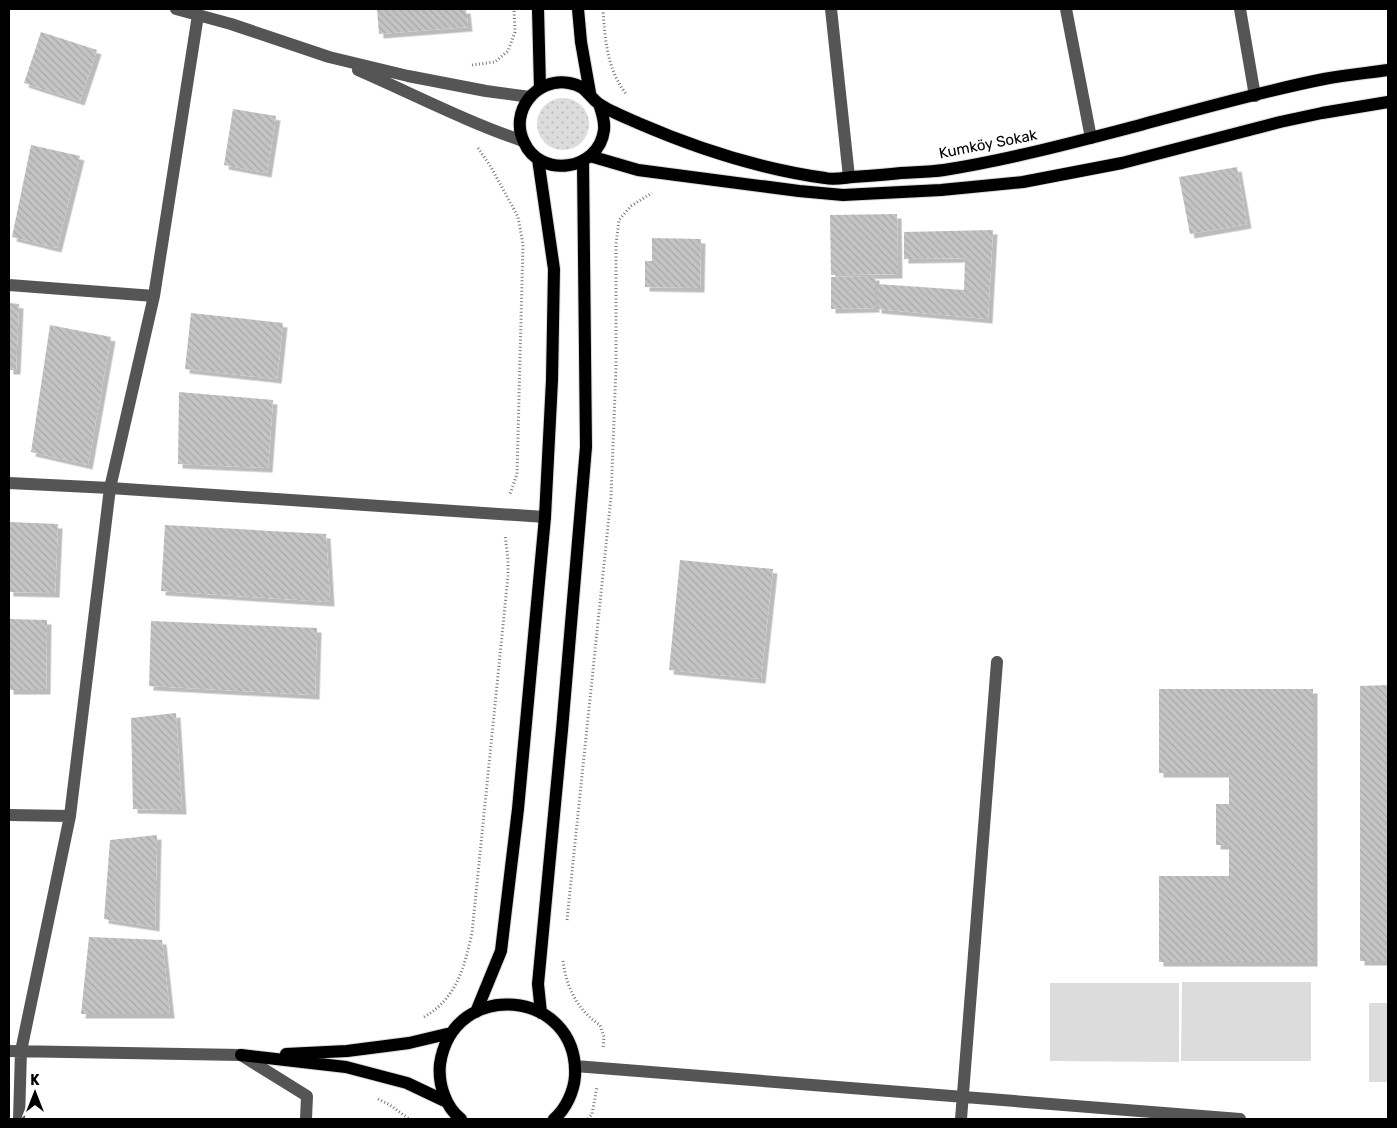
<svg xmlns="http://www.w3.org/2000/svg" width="1397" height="1128" viewBox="0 0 1397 1128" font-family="Rubik,sans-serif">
<defs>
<pattern id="grass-dots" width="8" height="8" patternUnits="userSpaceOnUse" patternTransform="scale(1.25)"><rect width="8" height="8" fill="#dcdcdc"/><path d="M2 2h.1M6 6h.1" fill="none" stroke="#bbb" stroke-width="1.8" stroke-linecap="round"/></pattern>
<pattern id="building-back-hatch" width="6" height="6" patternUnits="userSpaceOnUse" patternTransform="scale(1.25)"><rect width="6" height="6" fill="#c4c4c4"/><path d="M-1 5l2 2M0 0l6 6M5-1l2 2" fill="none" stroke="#a7a7a7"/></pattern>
<filter id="shadow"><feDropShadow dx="4.5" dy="4.5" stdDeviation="0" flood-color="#0004"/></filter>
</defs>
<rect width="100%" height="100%" fill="#fff"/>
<path fill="url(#grass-dots)" d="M537 124a26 26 0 1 1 52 0a26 26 0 1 1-52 0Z"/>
<path fill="#dcdcdc" d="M1182,982H1311V1061H1181Z
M1050,983H1179V1062L1050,1061Z
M1369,1003H1388V1082H1369Z"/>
<path fill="url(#building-back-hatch)" filter="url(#shadow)" d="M377,9H466L468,27L379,34Z
M41,32L97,50L80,101L24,83Z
M233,109L276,116L267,173L224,165Z
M31,145L80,156L57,248L12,237Z
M1237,167L1247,224L1190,234L1179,177Z
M897,214L898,274L831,275L830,215Z
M993,230L988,319L877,309V284L964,290L965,258L904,259V232Z
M652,238L701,239L700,288L645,287V261H652Z
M875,276V308L831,309V277Z
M9,303L19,304L16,370H9Z
M191,313L283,323L277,379L185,369Z
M50,325L111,337L88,465L31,452Z
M179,392L273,400L268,468L178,464Z
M9,522L58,524L55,593L9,592Z
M165,525L326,534L330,602L161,591Z
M680,560L773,569L761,679L669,670Z
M9,619L47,620L46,690H9Z
M151,621L317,628L315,695L149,686Z
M1388,685V961H1360V686Z
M1159,689H1313V962H1159V876H1229V845H1216V804H1229V773H1159Z
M176,713L182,810L133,809L131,718Z
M157,835L155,927L104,919L110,840Z
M89,937L162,940L170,1014H81Z"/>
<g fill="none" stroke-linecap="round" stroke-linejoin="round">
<defs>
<path id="major" d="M538,9L540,88
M578,9L581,42L590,93
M599,104C602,113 605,121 604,130C599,171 540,179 524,142C509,112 536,77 569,83C587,86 587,95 599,104C609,111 627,118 638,123C698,149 760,169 825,178C834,180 843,178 852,177C868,176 884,175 901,173C915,172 930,172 944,170C1006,160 1068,144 1129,128C1193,111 1258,92 1324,79C1345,75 1367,73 1388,70
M590,156L638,170L799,191L843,195L941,190L1023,182L1122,163L1280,122L1322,113L1388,102
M476,1012L501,951L518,809L545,517L552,380L554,269L538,159
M541,1013L538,984L562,730L586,447L583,161
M286,1054L347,1051L409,1043L451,1033
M241,1055L346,1067L407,1083L447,1102
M461,1119C445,1107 438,1083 440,1064C453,977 579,989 575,1076C574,1091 566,1109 554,1119"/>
</defs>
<use href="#major" stroke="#dbdbdb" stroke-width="14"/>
<path stroke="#777" stroke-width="3" stroke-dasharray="1 2.5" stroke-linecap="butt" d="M603,9C605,40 607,70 627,95
M472,65L495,62L508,51L515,32L514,9
M478,148L491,167L518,217L523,244L517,474L510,494
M567,920L611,497L616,367V244L619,220L631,206L652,193
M563,961C566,987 578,1011 600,1025L604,1037L603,1049
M424,1017C457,998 464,968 472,933L508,576V559L505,535
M378,1099L390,1105L409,1119
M588,1119L592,1114L597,1087"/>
<path stroke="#555" stroke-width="12" d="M176,9L231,24L329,57L408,76L486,91L530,97
M831,9L849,177
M1066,9L1091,138
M1240,9L1255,96
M358,70C413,94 467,122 523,141
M9,285L154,296
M9,483L110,488L545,517
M9,815L70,816
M9,1051L241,1055L307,1096L306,1119
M575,1066L1240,1119
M19,1119L21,1051L70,816L110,488L154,296L198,15
M961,1119L997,662"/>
<use href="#major" stroke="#000" stroke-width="12"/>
</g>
<g text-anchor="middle" stroke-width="4" stroke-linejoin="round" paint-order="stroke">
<g font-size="15" fill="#000" stroke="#fff">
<text transform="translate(988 144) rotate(-11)" y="5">Kumköy Sokak</text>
</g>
</g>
<rect width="1397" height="1128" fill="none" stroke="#000000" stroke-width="20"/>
<g transform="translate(35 1093)" stroke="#ffffff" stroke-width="4" paint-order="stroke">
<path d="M0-4L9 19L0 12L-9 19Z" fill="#000000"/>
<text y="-8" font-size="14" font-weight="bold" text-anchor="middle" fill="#000000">K</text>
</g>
</svg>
